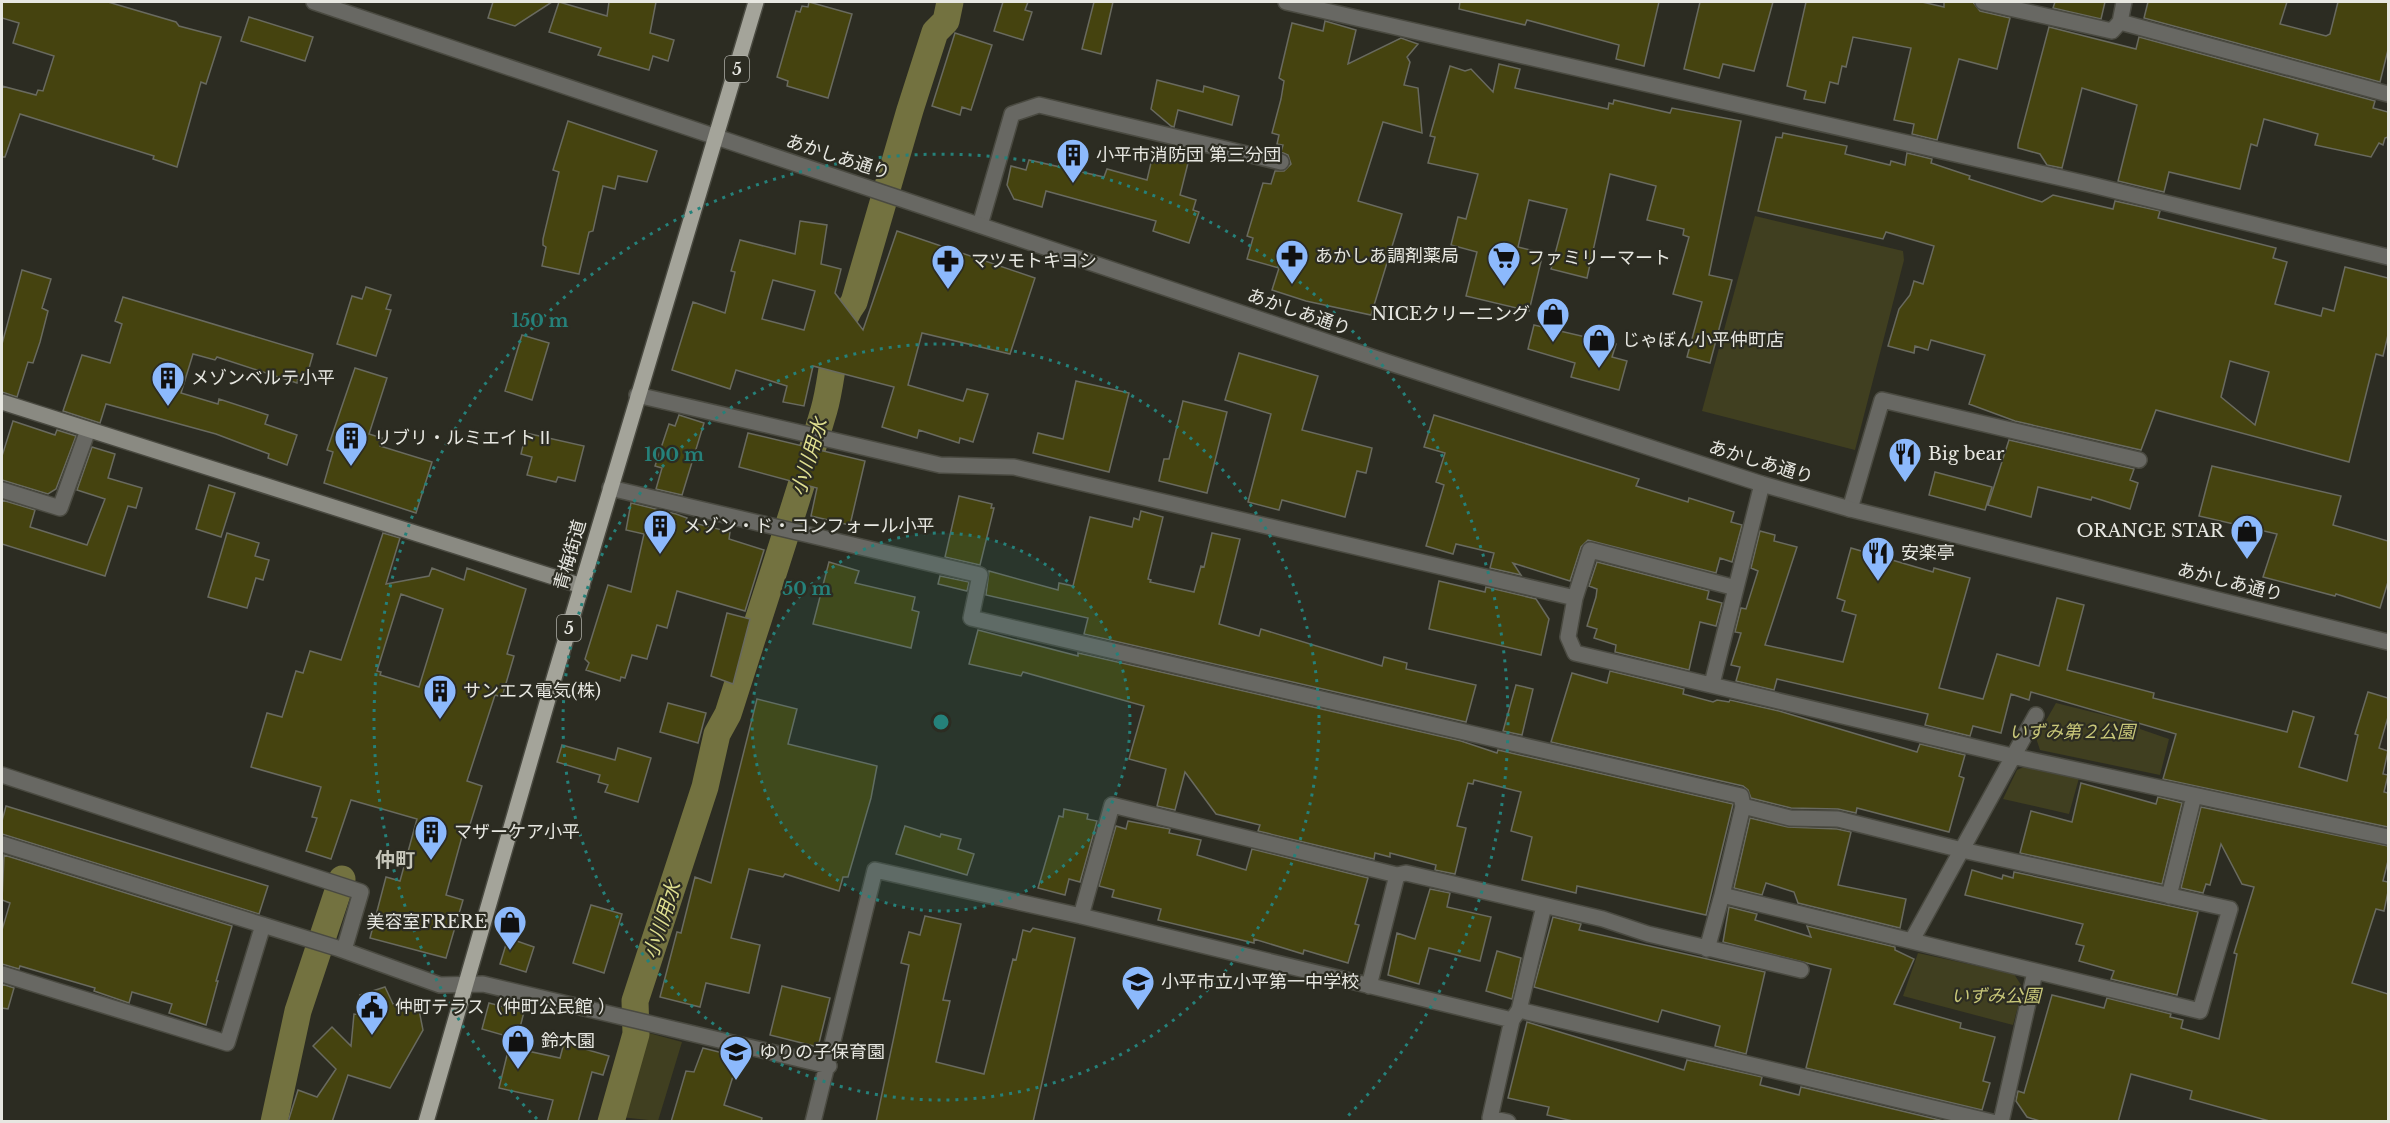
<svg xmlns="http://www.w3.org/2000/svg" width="2390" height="1123" viewBox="0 0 2390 1123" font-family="'Libre Baskerville','Noto Sans JP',serif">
<rect width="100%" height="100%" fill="#2c2c22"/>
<path fill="#403f20" d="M1755,216L1903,251L1904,260L1855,450L1702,411Z
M2056,703L2140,724V729L2169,739L2160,775L2040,750L2036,738Z
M2028,765L2079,778L2069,814L2003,799L2017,770Z
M1918,953L2014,974L2023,988L2013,1025L1903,996Z
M645,1032L682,1042L658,1121L620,1117Z"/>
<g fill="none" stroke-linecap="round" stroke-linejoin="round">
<path stroke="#737240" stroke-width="27" d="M274,1122L298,1011L342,879
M611,1122L636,1034L635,1001L705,787L717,734L728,714C760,613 794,512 824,410C834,376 832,331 854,302L910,110L935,32L946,21L950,2"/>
</g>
<path fill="#45430f" stroke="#696a5f" stroke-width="1.5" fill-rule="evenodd" d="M2,2H108L176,22L179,26L221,37L206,84L201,82L177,167L153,159L154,156L20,114L5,157H2V86L36,95L38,90L43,91L54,56L13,43L19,23L2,18Z
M493,2H552L515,26L488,18Z
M559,2L607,16L609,2H656L650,33L674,40L668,61L653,56L649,70L598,55L601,48L549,32Z
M809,2L852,14L828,98L787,86L788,81L777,77L796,11L800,12L802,6L808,7Z
M1003,2H1028L1025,10L1032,12L1023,40L994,31Z
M1094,2H1113L1101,54L1082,49Z
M1460,2H1659L1644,66L1616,59L1619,45L1527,20L1525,25L1459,9Z
M1700,2H1773L1754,71L1723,64L1719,78L1684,69Z
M1806,2H1922L1944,7V2H1973L1980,11L2010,18L1997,69L1959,59L1937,140L1912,134L1914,124L1894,120L1911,48L1853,37L1846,67L1842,66L1838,84L1830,82L1825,103L1804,99L1806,91L1787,86Z
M2055,2H2105L2101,19L2053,8Z
M2148,2H2287L2280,24L2326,36L2330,34L2338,2H2388V50L2380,82L2144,18Z
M249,17L313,37L305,61L241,41Z
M1325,21L1356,30L1348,64L1401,38L1418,44L1407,57L1410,62L1404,85L1418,88L1422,133L1383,122L1358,201L1402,214L1371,315L1306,301L1272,290L1279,268L1247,259L1253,238L1247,236L1263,183L1271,184L1275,171H1284L1291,164L1288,155L1281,152L1283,145L1277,144L1279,135L1272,133L1281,99L1284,81L1279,78L1292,23L1323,31Z
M2049,27L2136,49L2139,37L2375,101L2373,108L2388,112V137L2385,138L2383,145L2379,143L2371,157L2315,145L2318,134L2264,119L2257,146L2251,144L2240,189L2169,172L2164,192L2118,181L2137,105L2082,88L2062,168L2047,165L2040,154L2018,148V144Z
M955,33L992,45L971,110L962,107L960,115L932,106Z
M1499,64L1520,69L1515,88L1608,109L1609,103L1613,104L1614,100L1670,113L1672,108L1741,121L1709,275L1732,280L1710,363L1687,357L1702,302L1673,294L1689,237L1683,235L1684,229L1647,220L1656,186L1610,174L1587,278L1551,269L1567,209L1529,200L1518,247L1543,253L1529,311L1466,296L1477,252L1451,245L1458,217L1466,219L1478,174L1428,163L1435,137L1430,136L1450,66L1465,71L1471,69L1493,92Z
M1157,80L1203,92L1204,86L1239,96L1232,125L1178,110L1174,127L1171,126L1151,109Z
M568,121L657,151L647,182L618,176L615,189L603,186L593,231L589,232L579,274L542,266L546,247L543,245V239L559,172L553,170Z
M1783,133L1847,146L1845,154L1890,165L1891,161L1905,165L1907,153L1932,159L1931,163L1970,176L1969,179L2042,202L2053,195L2113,209L2115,201L2160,211L2158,218L2276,248L2273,258L2287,262L2275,304L2321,316L2323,308L2334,311L2345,267L2388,278V335L2383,356L2376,354L2349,462L2156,410L2141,450L2015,421L1969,404L1985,355L1931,340L1928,350L1915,346L1914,353L1888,346L1899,309L1910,295L1914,281L1923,284L1934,246L1886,232L1883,239L1758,211L1776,137L1782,138ZM2230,361L2269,372L2255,425L2221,397Z
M1154,150L1189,159L1180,195L1196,200L1193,210L1199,212L1189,243L1153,231L1156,221L1046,191L1042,207L1014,199L1007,185L1011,166L1026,170L1029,160L1104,177L1107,169L1147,180Z
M800,221L827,225L821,264L841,269L835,293L863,330L897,231L1035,278L1010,354L922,333L908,385L963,401L967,389L988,394L973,442L960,438L959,443L919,430L917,438L882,427L894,387L813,366L804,406L783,402L787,386L736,370L730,389L672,370L693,302L725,313L735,272L731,271L740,240L795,254ZM773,280L815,291L804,330L762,319Z
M22,270L51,279L42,308L48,311L40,342L33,363L28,362L17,397L2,392V344Z
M366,287L391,295L386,309L391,310L376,356L337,344L352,296L362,299Z
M123,297L313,354L306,379L298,377L297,383L217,357L215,360L193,354L181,393L218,404L219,399L268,415L265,424L297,435L287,465L268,458L269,454L216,434L106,404L100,423L63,411L82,355L110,363L122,324L115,321Z
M1534,325L1616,344L1612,357L1627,361L1619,390L1571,377L1575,363L1528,349Z
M522,335L549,343L532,400L505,391Z
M1239,353L1318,376L1302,430L1372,448L1366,473L1357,471L1345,517L1282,500L1279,510L1248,502L1271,414L1225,400Z
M355,368L387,378L369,434L382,438L380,446L432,462L416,513L324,483L333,452L327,450Z
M1076,381L1129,393L1109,472L1033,453L1038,433L1063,439Z
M1183,401L1227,412L1207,493L1159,481L1164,459H1169Z
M679,415L704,423L682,495L656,489L662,468L655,466L669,424L675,426Z
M1434,415L1639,479L1636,486L1688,502L1689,498L1734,512L1731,522L1742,525L1732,562L1720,558L1716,573L1588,540L1581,547L1570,581L1513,563L1521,575L1490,568L1494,553L1456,544L1453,554L1426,546L1444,485L1436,482L1445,453L1424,447Z
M13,421L55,435L57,430L76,436L56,489L48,494L2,480V456Z
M526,433L584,446L575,481L558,477L556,482L527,475L532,457L521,454Z
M748,433L865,461L850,525L811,516L817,488L739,467Z
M2009,440L2134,469L2130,480L2138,483L2130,509L2092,497L2091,500L2038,487L2031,517L1988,505Z
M92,447L115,454L108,478L142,488L136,508L128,506L105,576L2,544V500L35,510L30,527L87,545L105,499L77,490Z
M2212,466L2341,496L2333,525L2388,541V582L2380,608L2336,594L2335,596L2263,577L2277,534L2199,516Z
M1935,472L1992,487L1985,510L1929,495Z
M209,485L235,493L221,537L196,529Z
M959,496L992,504L991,508H994L980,565L945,557Z
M631,503L676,514L687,518L686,521L730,532L729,539L764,550L745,611L677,591L667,628L657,625L647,659L632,655L625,678L621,677L620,681L586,670L589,663L585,659L608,585L631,592L644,534L626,530Z
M1141,511L1163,517L1148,579L1151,580L1150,582L1194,592L1201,566L1204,567L1212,533L1240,539L1219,624L1259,636L1261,629L1382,666L1384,657L1407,663L1406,669L1476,685L1466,722L1084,634L1088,618L986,595L989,571L1058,590L1059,583L1073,586L1090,517L1132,527L1134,518L1139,520Z
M1760,531L1775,535L1774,541L1797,547L1765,645L1843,662L1856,615L1842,611L1845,601L1837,598L1851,548L1933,572L1934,568L1970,578L1939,688L1983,699L1997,654L2039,666L2057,598L2084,605L2067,670L2154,693L2153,698L2287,732L2293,711L2314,717L2299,767L2347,781L2358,735L2355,734L2368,692L2388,698V717L2379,748L2388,751L2383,774L2388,775L2384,792L2388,793V827L2163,779L2176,734L2031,692L2029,700L2011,694L2001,733L1973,726L1970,736L1925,725L1928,714L1777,679L1774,690L1736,681L1740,667L1731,665L1741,633L1735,632L1741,608L1746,609L1758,571L1751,568Z
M227,533L259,543L255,556L269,560L263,580L256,578L247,608L208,597Z
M383,533L400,538L386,584L429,576L432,568L464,580L467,568L526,589L507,654L514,656L502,697L495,695L467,781L482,786L467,834L463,833L446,895L463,900L446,958L370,938L386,877L400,881L417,819L351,800L331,859L306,851L317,818L312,817L321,787L251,767L267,713L282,717L296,671L303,673L310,651L341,660ZM401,594L443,609L419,687L380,675L381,672L377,671Z
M829,562L859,571L855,583L915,597L912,610L919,612L911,648L813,624Z
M1597,562L1709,591L1707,599L1722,603L1716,626L1700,622L1689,670L1615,652L1616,645L1594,638L1597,629L1587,626L1596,597L1597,589L1589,586Z
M940,576L969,582L967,591L938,584Z
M1439,581L1485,592L1486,587L1536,599L1549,619L1541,655L1429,629Z
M727,613L750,619L733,684L711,676Z
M978,630L1078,656V653L1461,741L1497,753L1498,750L1733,804L1706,915L1577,886L1576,893L1522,880L1532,837L1511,831L1521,792L1474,780L1473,784L1468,783L1457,826L1466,828L1455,874L1435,870L1436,865L1390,853V857L1375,853L1374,859L1258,831L1260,825L1216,814L1185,772L1175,810L1157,806L1166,769L1129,759L1144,706L1023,672L1021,676L969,664Z
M1610,671L1684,689L1683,694L1713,702L1717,700L1729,702L1730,700L1779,711L1917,752L1920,744L1965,755L1959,776L1964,778L1949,832L1857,808L1856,813L1838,809L1791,808L1751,798L1748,790L1743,786L1551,742L1572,673L1607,683Z
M1516,685L1533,689L1522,735L1503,731Z
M757,699L797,709L788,744L877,766L871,798L848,877H843L839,891L785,874L783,877L749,869L731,938L760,945L749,993L706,983L700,1007L660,997L677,932L681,933L695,877L711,883Z
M668,703L706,713L698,743L660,732Z
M562,745L615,760L618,748L651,758L638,802L605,792L608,785L598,782L600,775L557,762Z
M2081,783L2156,804L2158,797L2182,803L2162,884L2020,853L2031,811L2072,822Z
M6,806L268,886L259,914L2,834V821Z
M2201,807L2388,846V861L2383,881L2388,882V892L2384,911L2376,909L2352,983L2388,994V1122H2273L2190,1099L2192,1091L2131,1074L2118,1122H2043L2027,1117L2016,1101L2018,1091L2024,1093L2052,995L2104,1008L2107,998L2171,1014L2170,1017L2183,1020L2181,1028L2219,1039L2237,954L2234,953L2254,887L2242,884L2221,844L2210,885L2206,884L2203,893L2181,888Z
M1064,809L1088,814L1087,819L1097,821L1080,882L1069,879L1065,895L1038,888L1059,816L1063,817Z
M1750,818L1788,827L1837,829L1851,832L1838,885L1906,899L1900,928L1798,903L1794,892L1766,883L1762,895L1734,888Z
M1128,821L1170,829L1169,833L1201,840L1197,855L1246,870L1252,849L1368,878L1355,924L1359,925L1348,963L1304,950L1303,954L1254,939V943L1158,920L1161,909L1112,897L1114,890L1099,886L1116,826L1126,829Z
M905,826L940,837L941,834L961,839L958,849L974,854L967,875L896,854Z
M4,855L232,926L216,981H218L206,1025L169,1013L172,1004L132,992L129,1003L94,991L95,988L20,966L19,969L2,964V930L10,903L2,900Z
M1972,870L2002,879L2003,875L2013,878L2014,872L2198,912L2177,995L2111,979L2114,971L2079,961L2084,946L2076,944L2083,924L1965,895Z
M1430,889L1450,893L1447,907L1491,917L1480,961L1429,948L1419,984L1388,975L1397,933L1415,939Z
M591,905L622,914L604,973L573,963Z
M1729,907L1757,914L1755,920L1811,937L1807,926L1895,947V950L1914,959L1894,1004L1961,1023L1960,1028L1995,1037L1983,1081L1990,1083L1982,1110L1806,1068L1831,969L1723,942Z
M925,916L961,924L943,1000L950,1001L936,1062L984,1074L1013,959L1016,960L1023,930L1030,932L1033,928L1075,938L1033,1122H876L909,965L901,963L909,932L920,935Z
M1553,917L1581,924L1579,930L1765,972L1746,1054L1715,1046L1720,1026L1662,1010L1658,1022L1534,987Z
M508,938L534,947L526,972L500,964Z
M1497,951L1521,958L1512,999L1486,991Z
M2,984L14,988L8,1009L2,1008Z
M782,986L830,998L818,1047L770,1035Z
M385,987L393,1004L417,1000L423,1030L390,1088L348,1075L332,1122H288L298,1090L317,1097L336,1069L313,1046L332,1027L351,1046L354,1014L370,1016L360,995Z
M489,1003L524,1012L517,1039L482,1029Z
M1527,1022L1684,1070L1687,1060L1762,1077L1760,1085L1799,1095L1801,1087L1948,1122H1577L1547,1115L1549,1107L1508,1098Z
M564,1043L609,1056L603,1075L592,1072L578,1122H547L553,1100L499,1088L509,1047L560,1058Z
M703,1048L739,1057L724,1105L762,1118L761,1122H671L686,1071L694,1072Z"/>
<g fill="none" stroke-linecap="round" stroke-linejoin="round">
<defs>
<path id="minor" d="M1286,2L2088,184L2388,257
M1983,2L2112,31L2120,22L2388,94
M2120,22L2124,2
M980,225L1012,114L1039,105L1281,162
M637,395L940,465L1014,467L1575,598L1568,637L1575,653L2012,756L2388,837
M610,488L980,575L971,618L1741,796L1743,806L1722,895L2200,1011L2230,909L1962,850L1838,819L1790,818L1743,806
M2,490L60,508L88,430
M1850,509L1882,400L2139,460
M1575,598L1590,550L1736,588
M1712,684L1762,484
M2,775L361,892L344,950
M2,844L337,948L440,985L483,984L829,1066
M2169,896L2194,796
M1081,916L1112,805L1397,875L1406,873L1603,919L1648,934L1801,970
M1912,940L2036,715
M1707,949L1722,895
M2,974L227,1043L263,925
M1369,986L1397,875
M1519,1010L1544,906
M1512,1020L1519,1010L1992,1122
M813,1122L875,870L1081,916L1512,1020L1490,1118L1508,1122
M2001,1122L2035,972"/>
<path id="tertiary" d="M314,2L1387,362L1762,484L1850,509L2388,642"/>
<path id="secondary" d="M2,402L582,586"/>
<path id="primary" d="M426,1122L555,675L756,2"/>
</defs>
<use href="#minor" stroke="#4a4a41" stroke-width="18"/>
<use href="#tertiary" stroke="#4a4a41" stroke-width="18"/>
<use href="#secondary" stroke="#4a4a41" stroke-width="18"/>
<use href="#primary" stroke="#4a4a41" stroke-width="18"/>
<use href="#minor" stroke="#686863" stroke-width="15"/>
<use href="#tertiary" stroke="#686863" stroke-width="15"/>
<use href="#secondary" stroke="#8a8a82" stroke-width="15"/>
<use href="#primary" stroke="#a4a49a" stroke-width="15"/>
</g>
<circle cx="941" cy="722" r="189" fill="#25817a" fill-opacity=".12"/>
<g fill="none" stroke="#25817a" stroke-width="3" stroke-dasharray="3 6">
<circle cx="941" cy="722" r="189"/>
<circle cx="941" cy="722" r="378"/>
<path d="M537 1119A567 567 0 1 1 1345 1119"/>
</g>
<defs>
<symbol id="building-pin" viewBox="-11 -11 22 30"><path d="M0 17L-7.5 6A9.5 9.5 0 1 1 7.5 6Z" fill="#8cb9fc" stroke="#2c2c22"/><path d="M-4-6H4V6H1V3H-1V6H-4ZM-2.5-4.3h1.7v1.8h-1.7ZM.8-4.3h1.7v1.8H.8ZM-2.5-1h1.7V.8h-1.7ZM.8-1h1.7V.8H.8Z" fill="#111"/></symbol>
<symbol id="pharmacy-pin" viewBox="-11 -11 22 30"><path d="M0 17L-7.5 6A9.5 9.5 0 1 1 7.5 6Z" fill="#8cb9fc" stroke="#2c2c22"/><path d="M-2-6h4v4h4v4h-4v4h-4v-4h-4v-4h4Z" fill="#111"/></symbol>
<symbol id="supermarket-pin" viewBox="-11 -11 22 30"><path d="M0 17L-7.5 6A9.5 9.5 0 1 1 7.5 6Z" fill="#8cb9fc" stroke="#2c2c22"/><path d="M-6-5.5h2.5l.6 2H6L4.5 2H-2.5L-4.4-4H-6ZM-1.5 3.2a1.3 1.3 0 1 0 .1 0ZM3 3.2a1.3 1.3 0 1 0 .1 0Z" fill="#111"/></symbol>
<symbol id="shop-pin" viewBox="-11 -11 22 30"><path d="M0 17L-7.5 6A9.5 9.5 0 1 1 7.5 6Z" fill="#8cb9fc" stroke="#2c2c22"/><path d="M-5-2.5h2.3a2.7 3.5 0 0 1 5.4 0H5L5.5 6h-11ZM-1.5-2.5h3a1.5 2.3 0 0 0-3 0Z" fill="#111"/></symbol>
<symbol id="restaurant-pin" viewBox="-11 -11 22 30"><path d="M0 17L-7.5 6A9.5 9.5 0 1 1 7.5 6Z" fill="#8cb9fc" stroke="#2c2c22"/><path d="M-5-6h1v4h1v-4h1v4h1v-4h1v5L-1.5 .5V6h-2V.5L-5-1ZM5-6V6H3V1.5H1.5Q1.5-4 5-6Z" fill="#111"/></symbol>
<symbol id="school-pin" viewBox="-11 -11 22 30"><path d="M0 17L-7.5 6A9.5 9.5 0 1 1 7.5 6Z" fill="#8cb9fc" stroke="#2c2c22"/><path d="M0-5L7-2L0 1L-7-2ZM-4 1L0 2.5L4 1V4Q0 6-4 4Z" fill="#111"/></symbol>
<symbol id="civic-pin" viewBox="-11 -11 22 30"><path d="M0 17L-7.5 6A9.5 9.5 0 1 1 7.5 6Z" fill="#8cb9fc" stroke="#2c2c22"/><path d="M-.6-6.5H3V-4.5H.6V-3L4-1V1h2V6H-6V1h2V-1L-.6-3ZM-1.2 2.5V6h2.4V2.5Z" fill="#111"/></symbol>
</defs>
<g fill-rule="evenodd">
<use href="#building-pin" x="1054" y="136" width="38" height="52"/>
<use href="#pharmacy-pin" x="1273" y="237" width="38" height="52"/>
<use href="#supermarket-pin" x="1485" y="239" width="38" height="52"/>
<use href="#pharmacy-pin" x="929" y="242" width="38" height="52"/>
<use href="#shop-pin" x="1534" y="295" width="38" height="52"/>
<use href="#shop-pin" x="1580" y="321" width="38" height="52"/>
<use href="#building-pin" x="149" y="359" width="38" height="52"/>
<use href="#building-pin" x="332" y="419" width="38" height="52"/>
<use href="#restaurant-pin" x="1886" y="435" width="38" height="52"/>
<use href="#building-pin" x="641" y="507" width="38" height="52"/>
<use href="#shop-pin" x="2228" y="512" width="38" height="52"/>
<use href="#restaurant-pin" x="1859" y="534" width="38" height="52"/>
<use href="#building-pin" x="421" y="672" width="38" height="52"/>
<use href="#building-pin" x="412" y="813" width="38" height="52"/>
<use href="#shop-pin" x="491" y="903" width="38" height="52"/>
<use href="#school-pin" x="1119" y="963" width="38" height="52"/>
<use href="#civic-pin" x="353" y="988" width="38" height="52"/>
<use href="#shop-pin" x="499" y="1022" width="38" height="52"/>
<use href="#school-pin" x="717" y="1033" width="38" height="52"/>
</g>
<g text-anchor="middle" stroke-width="4.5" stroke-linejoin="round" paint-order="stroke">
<g fill="#2c2c22" stroke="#afafa8" stroke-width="1.5">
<rect x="725" y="56" width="24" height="26" rx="4.5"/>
<rect x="557" y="615" width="24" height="26" rx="4.5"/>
</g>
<g font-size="16" font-weight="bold" fill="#e7e7e1">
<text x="737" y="75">5</text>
<text x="569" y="634">5</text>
</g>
<g font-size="18" fill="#e7e7e1" stroke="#2c2c22" text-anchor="start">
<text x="1096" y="161">小平市消防団 第三分団</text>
<text x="1315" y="262">あかしあ調剤薬局</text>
<text x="1527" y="264">ファミリーマート</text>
<text x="971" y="267">マツモトキヨシ</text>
<text x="1530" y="320" text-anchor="end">NICEクリーニング</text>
<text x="1622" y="346">じゃぼん小平仲町店</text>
<text x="191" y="384">メゾンベルテ小平</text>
<text x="374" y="444">リブリ・ルミエイトⅡ</text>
<text x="1928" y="460">Big bear</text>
<text x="683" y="532">メゾン・ド・コンフォール小平</text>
<text x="2224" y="537" text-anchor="end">ORANGE STAR</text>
<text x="1901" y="559">安楽亭</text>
<text x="463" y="697">サンエス電気(株)</text>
<text x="454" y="838">マザーケア小平</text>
<text x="487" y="928" text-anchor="end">美容室FRERE</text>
<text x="1161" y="988">小平市立小平第一中学校</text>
<text x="395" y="1013">仲町テラス（仲町公民館 ）</text>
<text x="541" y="1047">鈴木園</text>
<text x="759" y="1058">ゆりの子保育園</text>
</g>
<g font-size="18" fill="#e7e7e1" stroke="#2c2c22">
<text transform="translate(838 157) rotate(18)" y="6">あかしあ通り</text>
<text transform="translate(1299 312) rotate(19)" y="6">あかしあ通り</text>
<text transform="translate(1761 462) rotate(17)" y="6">あかしあ通り</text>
<text transform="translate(570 555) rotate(-74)" y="6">青梅街道</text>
<text transform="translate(2230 582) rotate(14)" y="6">あかしあ通り</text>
</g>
<g font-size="18" font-style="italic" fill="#c8c779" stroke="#2c2c22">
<text x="2072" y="738">いずみ第２公園</text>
<text x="1996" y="1002">いずみ公園</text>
</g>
<g font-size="20" font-style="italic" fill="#dede8f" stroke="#2c2c22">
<text transform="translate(809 457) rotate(-73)" y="7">小川用水</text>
<text transform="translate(662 920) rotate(-72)" y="7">小川用水</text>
</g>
<g font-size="20" font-weight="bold" fill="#c5c5b9" stroke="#2c2c22">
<text x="395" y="867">仲町</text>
</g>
</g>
<circle cx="941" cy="722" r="9" fill="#25817a" stroke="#2c2c22" stroke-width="3"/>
<g font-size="18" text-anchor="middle" font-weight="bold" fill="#25817a" stroke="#2c2c22" stroke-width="4.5" stroke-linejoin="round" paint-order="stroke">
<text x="540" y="327">150 m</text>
<text x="674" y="461">100 m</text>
<text x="807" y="595">50 m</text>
</g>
<rect width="2390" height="1123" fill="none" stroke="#e7e7e1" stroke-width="6"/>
</svg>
